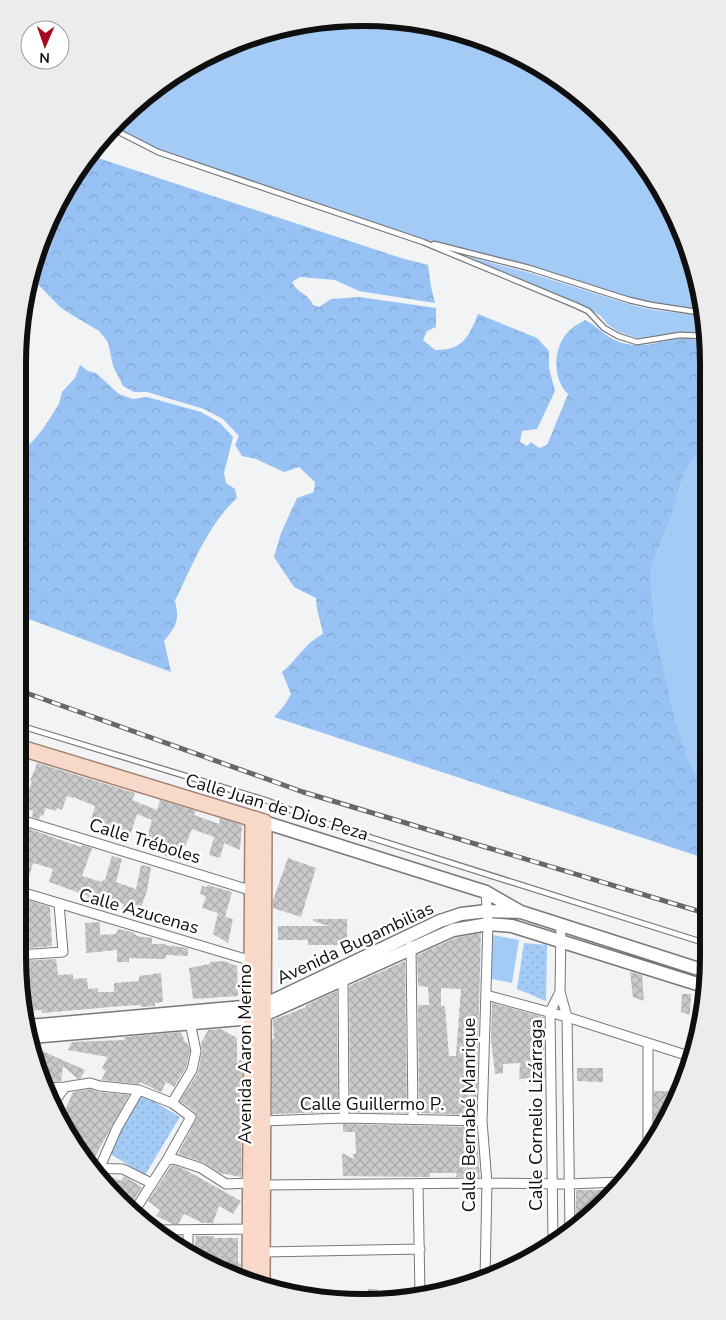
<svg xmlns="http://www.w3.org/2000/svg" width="726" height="1320" viewBox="0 0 726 1320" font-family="'Nunito Sans',sans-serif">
<defs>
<pattern id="forest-crowns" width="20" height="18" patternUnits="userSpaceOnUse" patternTransform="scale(1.25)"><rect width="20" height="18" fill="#98c2f4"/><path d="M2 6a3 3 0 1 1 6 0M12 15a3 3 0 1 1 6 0" fill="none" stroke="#82a6d0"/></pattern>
<pattern id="park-dots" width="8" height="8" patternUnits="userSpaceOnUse" patternTransform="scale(1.25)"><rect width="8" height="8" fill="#a4caf6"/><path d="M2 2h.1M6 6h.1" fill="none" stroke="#8cacd2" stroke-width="1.8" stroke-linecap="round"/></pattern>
<pattern id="building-cross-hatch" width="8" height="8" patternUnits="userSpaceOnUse" patternTransform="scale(1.25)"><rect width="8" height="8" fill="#c8c9cb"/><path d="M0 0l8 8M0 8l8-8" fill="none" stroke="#ababad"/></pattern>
</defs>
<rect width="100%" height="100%" fill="#f1f3f5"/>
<path fill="#a4caf6" d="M341,18L408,20L474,36L536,64L607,119L650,171L690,252L704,310L655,305L531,267L415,237L168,154L112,127L153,89L210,53L274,29Z
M458,254L530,273L635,306L654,310L705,316L706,333L680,332L637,338L619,332L607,324L601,316L576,302Z
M706,443L707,796L687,757L676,721L654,628L651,567L669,523L685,472Z
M493,935L519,940L512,983L487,978Z"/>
<path fill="url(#forest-crowns)" d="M89,155L401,258L428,265L431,287L435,303L359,291L335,280L300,277L292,282C298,294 308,293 313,305L319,307L331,299L359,297L436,308V327L427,331L423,340L435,350C463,350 468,338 478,314L537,338L549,351V368L555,391L537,429L522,431L520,442L527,446L531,442L539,448L547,445L568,394C551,378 553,344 571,329C575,325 581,323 585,320C597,326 605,336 617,341C640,350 656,342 678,339C687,337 697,338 706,339V443L685,472L669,523L651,567L654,628L676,721L687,757L707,796V859L274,717L284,706L291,694L282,672C297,660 305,643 323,634C321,621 316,611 316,598L294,587L274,557L281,533L297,498L314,492L315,482L299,467L284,472L256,459L242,456L235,445L239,436L223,419L204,409L147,392H134L123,386L113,366L108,342L99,331L72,315L60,307L31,277L36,252L64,190Z
M80,365L88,371L96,373L119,394L133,399L147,397L201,412L220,423L233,437L224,473L226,483L235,489L237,498C209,523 191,568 175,601C180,621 176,626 164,641L171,672L18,615V449H23L32,442L43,429L59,404L62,392L75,378Z"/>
<path fill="url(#park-dots)" d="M524,943L547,945L546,1001L517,989Z
M142,1094L180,1117L145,1175L109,1153Z"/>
<path fill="url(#building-cross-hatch)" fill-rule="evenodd" d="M37,763L135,793L132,800L157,810L160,800L196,811L194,815L219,824L220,818L242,825L240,850L224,843L220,858L209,855L214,837L192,829L182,854H177L175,859L158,853L159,850L145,846L152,820L137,814L129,839L100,831L103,821L91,819L95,806L73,797V798L67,796L62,810L57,808L56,811L46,808L43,816L41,815L39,819L32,817L33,811L20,807L24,796L27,797L32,781H30Z
M18,825L81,847L82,845L92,848L82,876L102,882L103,879L105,880L112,856L122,859L116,882L136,889L141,865L151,867L147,891L138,916L121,911L124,904L98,896L96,901L87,898L88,896L49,882L53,869L33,863L29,877L18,873Z
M288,858L316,868L301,917L273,908V900Z
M208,885L232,892L225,917L233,919L228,943L213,934L218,913L202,908L206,896L200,894L202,886L207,887Z
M18,897L50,907L52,946L18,949Z
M313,919H347V945H308V940H278V926H329L313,921Z
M100,922V935L116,934L118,929L132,932L137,936L152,938V944H165V945L188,948V956L166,955V958L161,959L129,958V962H117V950L86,953L85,923Z
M481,933L476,1115L419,1113L418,1005H429L428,987L418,986L417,955L455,938ZM441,988L461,989L456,1056H449L445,1006H441Z
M56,959L58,975L73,974V979L87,978L88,989L98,988V992H114V983L139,981V976L161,973L163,1002L155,1003V1006L141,1007V1005L122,1006L42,1013V1010L26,1011L19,961Z
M224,961L237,966L238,996L193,999L189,968L210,964V962Z
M405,961L407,1113L350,1112L349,986Z
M630,972L642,975L644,1001L633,997Z
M337,991L338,1112L272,1114V1039H274L273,1020L306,1007V1005Z
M682,994H691L690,1015L681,1012Z
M492,1003L544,1017L545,1078L519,1079L520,1063L503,1064V1073L495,1074L491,1039Z
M221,1029L237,1038V1064L242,1057L241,1177L220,1173L203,1162L178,1154L197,1118L195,1112L180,1101L198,1072L202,1052L201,1043L208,1030Z
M181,1032L185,1042L188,1044L190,1051L186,1068L174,1087L166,1082L161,1092L140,1082L139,1084L101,1080L106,1071L102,1068L108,1057L68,1050L72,1042L124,1040L125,1037Z
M40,1050L85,1070L81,1078L78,1079L63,1066L61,1081L44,1083L36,1068L33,1053L37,1054Z
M577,1068H603V1082L577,1081Z
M90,1089L99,1092L129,1095L92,1162H88L86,1161L62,1117L73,1092Z
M654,1091H678L664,1125H654Z
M343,1124L476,1127L480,1177H456L457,1173H430V1177L343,1176L342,1153L354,1159L353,1154H356L355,1132H343Z
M173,1165L184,1169L241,1201L233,1214L219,1206L213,1223H201V1222L184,1214L178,1224H173L156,1216L160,1210L148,1201L171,1166Z
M108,1175L121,1181L124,1176L142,1187L130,1206L104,1182Z
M614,1188L591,1217L576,1226V1190H602V1189Z
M196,1236H214L213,1238H238V1263L241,1264V1276L194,1255Z
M368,1289H378V1301L367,1300Z"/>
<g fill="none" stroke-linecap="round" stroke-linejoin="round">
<defs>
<path id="lane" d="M111,128L158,152L423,242L575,305L588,311L604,328L618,336L637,342L680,335L706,336
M434,244L529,268L629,300L651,305L704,313
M18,725L268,801L315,820L708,944"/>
<path id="street" d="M18,819L256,892
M18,891L252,961
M561,925L560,992L567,1017L570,1230
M411,946L413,1118
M18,955L63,952L59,904
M343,979L344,1118
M486,995L567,1017L692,1057
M648,1044V1147
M47,1088L65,1087L90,1083L100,1086L139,1090L172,1103L191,1117L167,1160L135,1210
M54,1102L65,1087
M172,1103L192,1070L196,1051L190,1023
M263,1121L344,1118L482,1121
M167,1160L174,1159L201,1168L226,1184L251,1183
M100,1167L117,1128L139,1090
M90,1168L123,1169L151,1183
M418,1184L420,1294
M263,1185L487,1183L569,1184L620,1182
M156,1230L253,1229
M553,1240L550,1012L560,992
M188,1252V1231
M263,1252L420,1249
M485,1279L487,1183L482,1121L488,924L486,892"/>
<path id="secondary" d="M264,822L486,892L519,911
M29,1026L264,1005L440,921L461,914L487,911L521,912L708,972
M31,1037L252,1018L264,1015L453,930L488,924L512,926L707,987"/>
<path id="primary" d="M18,747L264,822L262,1286
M250,1280L253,819"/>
</defs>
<use href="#lane" stroke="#77787a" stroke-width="7"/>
<use href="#street" stroke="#77787a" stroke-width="11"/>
<use href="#secondary" stroke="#77787a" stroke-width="15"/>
<use href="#primary" stroke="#a38171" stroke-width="18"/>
<use href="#lane" stroke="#fff" stroke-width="4.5"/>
<use href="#street" stroke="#fff" stroke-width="9"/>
<use href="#secondary" stroke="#fff" stroke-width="12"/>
<use href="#primary" stroke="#f8d9c9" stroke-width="15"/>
<defs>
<path id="rail" d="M18,690L303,792L708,914"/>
</defs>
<use href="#rail" stroke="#666768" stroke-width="5"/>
<use href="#rail" stroke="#fff" stroke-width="3" stroke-dasharray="9" stroke-linecap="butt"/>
</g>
<g text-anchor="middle" stroke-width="5" stroke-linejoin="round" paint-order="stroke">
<g font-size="18" fill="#0f0f10" stroke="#fff">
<text transform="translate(277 807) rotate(17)" y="6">Calle Juan de Dios Peza</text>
<text transform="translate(145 841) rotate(17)" y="6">Calle Tréboles</text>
<text transform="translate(139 911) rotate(16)" y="6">Calle Azucenas</text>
<text transform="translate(355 943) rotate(-25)" y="6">Avenida Bugambilias</text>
<text transform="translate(245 1054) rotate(-90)" y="6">Avenida Aaron Merino</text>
<text x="372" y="1110">Calle Guillermo P.</text>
<text transform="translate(469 1115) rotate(-90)" y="6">Calle Bernabé Manrique</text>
<text transform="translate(536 1115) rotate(-90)" y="6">Calle Cornelio Lizárraga</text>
</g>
</g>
<path d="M0 0H726V1320H0ZM363 26H363A337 337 0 0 1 700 363V957A337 337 0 0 1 363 1294H363A337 337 0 0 1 26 957V363A337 337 0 0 1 363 26Z" fill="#ececec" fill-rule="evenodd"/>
<path fill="none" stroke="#0f0f10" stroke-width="6" d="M363 26H363A337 337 0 0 1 700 363V957A337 337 0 0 1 363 1294H363A337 337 0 0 1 26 957V363A337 337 0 0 1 363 26Z"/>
<g transform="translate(45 45) rotate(182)"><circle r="24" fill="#ffffff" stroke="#9f9f9f"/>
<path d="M0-4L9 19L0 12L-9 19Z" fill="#a40a1e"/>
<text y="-8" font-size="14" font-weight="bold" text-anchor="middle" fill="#0f0f10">N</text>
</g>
</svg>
